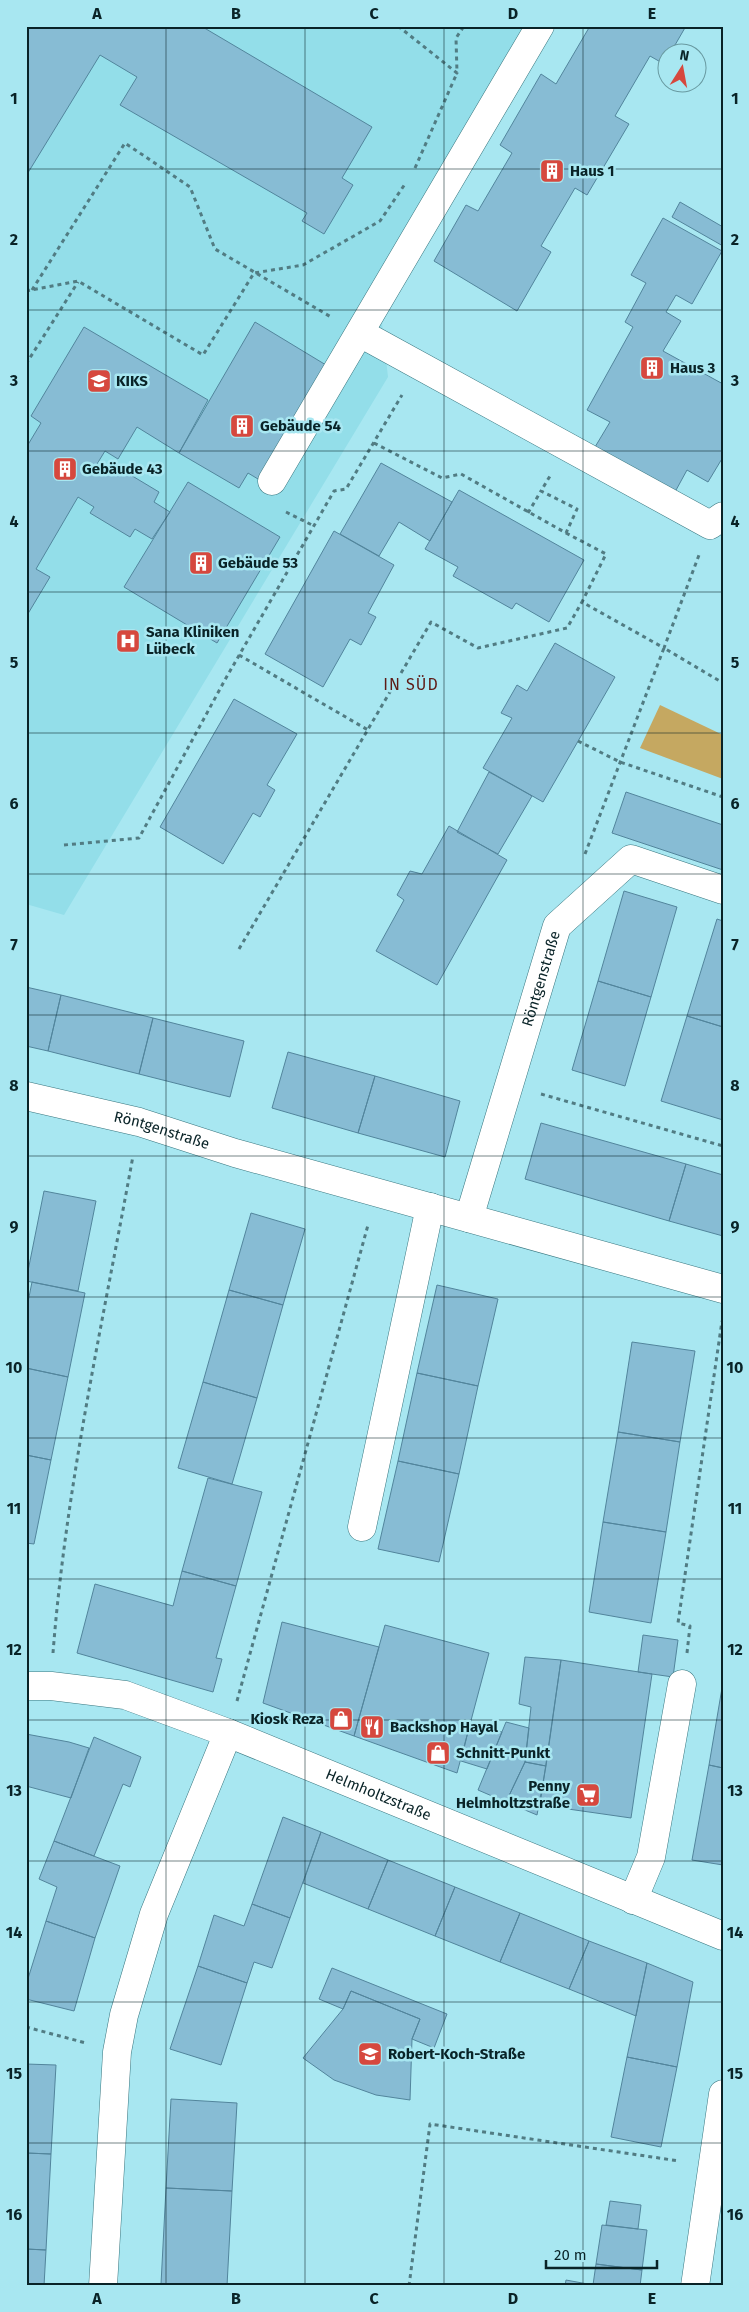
<svg xmlns="http://www.w3.org/2000/svg" width="749" height="2312" viewBox="0 0 749 2312" font-family="'Fira Sans',sans-serif">
<rect width="100%" height="100%" fill="#a8e7f1"/>
<path fill="#93dee9" d="M26,26H548L382,323L388,377L64,915L26,904Z"/>
<path fill="#c5a861" d="M660,705L723,735V779L640,748Z"/>
<path fill="#87bcd4" stroke="#52859c" d="M26,26H201L372,127L342,178L353,185L324,234L302,221L307,213L120,105L137,77L100,55L26,176Z
M590,26H686L671,52H666L664,64L650,56L615,116L629,124L587,195L575,188L541,246L551,252L517,311L434,261L466,205L478,211L512,153L500,145L541,74L556,84Z
M680,202L723,227V246L672,217Z
M663,218L722,251L692,304L676,295L666,312L681,321L663,351L723,384V457L708,482L687,470L675,492L595,447L610,422L587,410L633,327L625,322L646,283L631,275Z
M255,322L326,365L258,479L248,473L239,488L179,453Z
M84,327L208,400L179,453L137,427L118,459L105,451L97,464L110,472L114,465L159,492L154,502L170,512L152,539L135,529L130,537L90,513L94,507L78,497L36,569L50,577L26,617V448L41,423L31,416Z
M381,463L452,502L430,541L399,522L379,556L340,534Z
M188,482L280,537L217,643L124,587Z
M459,490L584,560L549,622L516,603L512,609L453,576L458,567L425,549Z
M334,531L394,565L368,613L376,617L361,645L350,639L323,687L265,654Z
M555,643L615,677L543,802L483,768L512,718L501,713L517,685L527,691Z
M234,699L297,734L267,785L275,790L260,817L253,813L223,864L160,827Z
M489,772L532,796L498,854L457,832Z
M626,792L723,825V870L612,833Z
M449,826L507,860L437,985L376,951L404,900L397,895L410,871L422,874Z
M624,891L677,907L651,997L598,981Z
M717,919L723,921V1027L687,1016Z
M598,981L651,997L625,1086L572,1070Z
M26,987L61,995L48,1051L26,1046Z
M61,995L153,1018L139,1074L48,1051Z
M687,1016L723,1027V1120L661,1101Z
M153,1018L244,1041L230,1097L139,1074Z
M288,1052L375,1076L358,1133L272,1108Z
M375,1076L460,1101L445,1157L358,1133Z
M541,1123L686,1164L669,1221L525,1179Z
M686,1164L723,1175V1236L669,1221Z
M44,1191L96,1201L78,1291L26,1281Z
M251,1213L305,1229L283,1305L229,1290Z
M32,1282L85,1293L68,1377L26,1368V1312Z
M437,1285L498,1299L478,1386L417,1373Z
M229,1290L283,1305L257,1398L203,1382Z
M632,1342L695,1351L680,1442L618,1432Z
M26,1368L68,1377L51,1460L26,1455Z
M417,1373L478,1386L459,1474L398,1461Z
M203,1382L257,1398L232,1484L178,1468Z
M618,1432L680,1442L666,1532L603,1522Z
M26,1455L51,1460L34,1544L26,1543Z
M398,1461L459,1474L439,1562L378,1549Z
M208,1478L262,1492L236,1586L182,1571Z
M603,1522L666,1532L651,1623L589,1612Z
M182,1571L236,1586L216,1658L222,1659L213,1692L77,1653L95,1584L173,1606Z
M282,1622L379,1647L354,1736L263,1703Z
M385,1625L489,1653L457,1773L354,1736Z
M643,1635L678,1640L673,1677L638,1672Z
M525,1657L561,1660L546,1766L525,1762L531,1707L519,1704Z
M561,1660L652,1674L631,1818L540,1805Z
M722,1688H723V1768L709,1765Z
M506,1722L529,1728L525,1762L506,1802L478,1790Z
M470,1723L502,1732L487,1769L461,1761Z
M26,1734L69,1742L89,1748L71,1798L26,1786Z
M94,1737L141,1757L130,1787L123,1784L94,1856L54,1841Z
M525,1762L546,1766L537,1815L506,1802Z
M709,1765L723,1768V1865L692,1860Z
M283,1817L321,1832L290,1918L252,1904Z
M321,1832L388,1860L368,1909L303,1883Z
M54,1841L120,1866L95,1938L46,1921L57,1887L39,1879Z
M388,1860L455,1887L435,1936L368,1909Z
M455,1887L520,1913L500,1962L435,1936Z
M252,1904L290,1918L272,1968L254,1962L247,1983L198,1966L214,1915L244,1926Z
M520,1913L589,1941L569,1989L500,1962Z
M46,1921L95,1938L74,2011L26,1999V1985Z
M589,1941L647,1963L636,2016L569,1989Z
M647,1963L693,1982L677,2067L627,2057Z
M198,1966L247,1983L221,2065L170,2049Z
M332,1968L447,2014L434,2048L412,2039L420,2019L351,1991L343,2009L319,1999Z
M351,1991L420,2019L412,2039L410,2100L376,2095L334,2080L303,2058L343,2009Z
M627,2057L677,2067L661,2147L611,2137Z
M26,2064L56,2065L51,2154L26,2153Z
M171,2099L237,2103L232,2191L166,2188Z
M26,2153L51,2154L46,2250L26,2249Z
M166,2188L232,2191L227,2286L161,2284Z
M610,2201L641,2205L638,2229L606,2225Z
M602,2225L647,2230L642,2270L596,2264Z
M26,2249L46,2250L44,2286H26Z
M596,2264L642,2270L640,2286H565L566,2280L593,2285Z"/>
<g fill="none" stroke-linecap="round" stroke-linejoin="round">
<defs>
<g id="minor">
<path d="M360,333L710,525L723,516"/>
<path d="M272,481L540,26"/>
<path id="s1" d="M26,1096L139,1122L235,1153L723,1289"/>
<path id="s2" d="M469,1218L557,926L631,859L723,890"/>
<path d="M362,1527L430,1207"/>
<path id="s3" d="M26,1686H51L125,1695L228,1733L723,1936"/>
<path d="M633,1900L651,1857L682,1684"/>
<path d="M103,2286L117,2052L124,2015L154,1914L228,1733"/>
<path d="M695,2286L723,2094"/>
</g>
</defs>
<use href="#minor" stroke="#38767f" stroke-width="29"/>
<path stroke="#517c83" stroke-width="3" stroke-dasharray="4 4" stroke-linecap="butt" d="M398,26L457,73L456,38L464,26
M415,168L457,73
M32,290L125,143L190,187L215,249L331,317
M26,291L78,281L203,355L254,273L303,265L380,221L405,184
M26,364L78,282
M374,443L442,478L461,474L566,533L577,509L541,491L550,476
M286,512L314,526
M528,513L541,491
M566,533L606,554L582,602L664,648L699,555
M239,655L368,730
M578,741L620,762L723,797
M64,845L139,838L226,678L334,491L346,489L402,395
M585,854L664,648L723,683
M239,949L431,622L478,648L567,628L582,602
M541,1094L723,1146
M53,1653C66,1486 103,1321 133,1156
M687,1653L690,1626L678,1623L722,1321
M237,1701L368,1225
M26,2027L86,2043
M409,2286L430,2124L679,2161"/>
<use href="#minor" stroke="#fff" stroke-width="28"/>
</g>
<path fill="none" stroke="#092327" stroke-width="1" stroke-opacity="0.55" d="M166,26V2286M305,26V2286M444,26V2286M583,26V2286M26,169H723M26,310H723M26,451H723M26,592H723M26,733H723M26,874H723M26,1015H723M26,1156H723M26,1297H723M26,1438H723M26,1579H723M26,1720H723M26,1861H723M26,2002H723M26,2143H723"/>
<defs>
<symbol id="building-square" viewBox="-11 -11 22 22"><rect x="-9" y="-9" width="18" height="18" rx="4" fill="#d6483e" stroke="#a8e7f1"/><path d="M-4-6H4V6H1V3H-1V6H-4ZM-2.5-4.3h1.7v1.8h-1.7ZM.8-4.3h1.7v1.8H.8ZM-2.5-1h1.7V.8h-1.7ZM.8-1h1.7V.8H.8Z" fill="#fff"/></symbol>
<symbol id="school-square" viewBox="-11 -11 22 22"><rect x="-9" y="-9" width="18" height="18" rx="4" fill="#d6483e" stroke="#a8e7f1"/><path d="M0-5L7-2L0 1L-7-2ZM-4 1L0 2.5L4 1V4Q0 6-4 4Z" fill="#fff"/></symbol>
<symbol id="hospital-square" viewBox="-11 -11 22 22"><rect x="-9" y="-9" width="18" height="18" rx="4" fill="#d6483e" stroke="#a8e7f1"/><path d="M-5-5h3v3.5h4V-5h3V5h-3V1.5h-4V5h-3Z" fill="#fff"/></symbol>
<symbol id="shop-square" viewBox="-11 -11 22 22"><rect x="-9" y="-9" width="18" height="18" rx="4" fill="#d6483e" stroke="#a8e7f1"/><path d="M-5-2.5h2.3a2.7 3.5 0 0 1 5.4 0H5L5.5 6h-11ZM-1.5-2.5h3a1.5 2.3 0 0 0-3 0Z" fill="#fff"/></symbol>
<symbol id="restaurant-square" viewBox="-11 -11 22 22"><rect x="-9" y="-9" width="18" height="18" rx="4" fill="#d6483e" stroke="#a8e7f1"/><path d="M-5-6h1v4h1v-4h1v4h1v-4h1v5L-1.5 .5V6h-2V.5L-5-1ZM5-6V6H3V1.5H1.5Q1.5-4 5-6Z" fill="#fff"/></symbol>
<symbol id="supermarket-square" viewBox="-11 -11 22 22"><rect x="-9" y="-9" width="18" height="18" rx="4" fill="#d6483e" stroke="#a8e7f1"/><path d="M-6-5.5h2.5l.6 2H6L4.5 2H-2.5L-4.4-4H-6ZM-1.5 3.2a1.3 1.3 0 1 0 .1 0ZM3 3.2a1.3 1.3 0 1 0 .1 0Z" fill="#fff"/></symbol>
</defs>
<g fill-rule="evenodd">
<use href="#building-square" x="538" y="157" width="28" height="28"/>
<use href="#building-square" x="638" y="354" width="28" height="28"/>
<use href="#school-square" x="85" y="367" width="28" height="28"/>
<use href="#building-square" x="228" y="412" width="28" height="28"/>
<use href="#building-square" x="51" y="455" width="28" height="28"/>
<use href="#building-square" x="187" y="549" width="28" height="28"/>
<use href="#hospital-square" x="114" y="627" width="28" height="28"/>
<use href="#shop-square" x="327" y="1705" width="28" height="28"/>
<use href="#restaurant-square" x="358" y="1713" width="28" height="28"/>
<use href="#shop-square" x="424" y="1739" width="28" height="28"/>
<use href="#supermarket-square" x="574" y="1781" width="28" height="28"/>
<use href="#school-square" x="356" y="2040" width="28" height="28"/>
</g>
<g text-anchor="middle" stroke-width="5" stroke-linejoin="round" paint-order="stroke">
<g font-size="15" font-weight="bold" fill="#092327" stroke="#a8e7f1" text-anchor="start">
<text x="570" y="176">Haus 1</text>
<text x="670" y="373">Haus 3</text>
<text x="116" y="386">KIKS</text>
<text x="260" y="431">Gebäude 54</text>
<text x="82" y="474">Gebäude 43</text>
<text x="218" y="568">Gebäude 53</text>
<text x="146" y="637">Sana Kliniken<tspan x="146" dy="17">Lübeck</tspan></text>
<text x="324" y="1724" text-anchor="end">Kiosk Reza</text>
<text x="390" y="1732">Backshop Hayal</text>
<text x="456" y="1758">Schnitt-Punkt</text>
<text x="570" y="1791" text-anchor="end">Penny<tspan x="570" dy="17">Helmholtzstraße</tspan></text>
<text x="388" y="2059">Robert-Koch-Straße</text>
</g>
<g font-size="15" fill="#092327" stroke="#a8e7f1">
<text dy="5" stroke="none"><textPath href="#s2" startOffset="250">Röntgenstraße</textPath></text>
<text dy="5" stroke="none"><textPath href="#s1" startOffset="140">Röntgenstraße</textPath></text>
<text dy="5" stroke="none"><textPath href="#s3" startOffset="372">Helmholtzstraße</textPath></text>
</g>
<g font-size="16" letter-spacing="1" fill="#5e1a15" stroke="#a8e7f1">
<text x="411" y="690">IN SÜD</text>
</g>
</g>
<rect width="749" height="2312" fill="none" stroke="#a8e7f1" stroke-width="55"/>
<g transform="translate(682 68) rotate(11)"><circle r="24" fill="#a8e7f1" stroke="#6899a0"/>
<path d="M0-4L9 19L0 12L-9 19Z" fill="#d6483e"/>
<text y="-8" font-size="14" font-weight="bold" text-anchor="middle" fill="#092327">N</text>
</g>
<path d="M546 2260v8h111v-8" fill="none" stroke="#092327" stroke-width="2.5"/>
<text x="554" y="2260" font-size="15" fill="#092327" stroke="#a8e7f1" stroke-width="4" paint-order="stroke">20 m</text>
<rect x="28" y="28" width="694" height="2256" fill="none" stroke="#092327" stroke-width="2"/>
<g font-size="16" text-anchor="middle" font-weight="bold" fill="#092327">
<text x="97" y="19">A</text>
<text x="236" y="19">B</text>
<text x="374" y="19">C</text>
<text x="513" y="19">D</text>
<text x="652" y="19">E</text>
<text x="14" y="104">1</text>
<text x="735" y="104">1</text>
<text x="14" y="245">2</text>
<text x="735" y="245">2</text>
<text x="14" y="386">3</text>
<text x="735" y="386">3</text>
<text x="14" y="527">4</text>
<text x="735" y="527">4</text>
<text x="14" y="668">5</text>
<text x="735" y="668">5</text>
<text x="14" y="809">6</text>
<text x="735" y="809">6</text>
<text x="14" y="950">7</text>
<text x="735" y="950">7</text>
<text x="14" y="1091">8</text>
<text x="735" y="1091">8</text>
<text x="14" y="1232">9</text>
<text x="735" y="1232">9</text>
<text x="14" y="1373">10</text>
<text x="735" y="1373">10</text>
<text x="14" y="1514">11</text>
<text x="735" y="1514">11</text>
<text x="14" y="1655">12</text>
<text x="735" y="1655">12</text>
<text x="14" y="1796">13</text>
<text x="735" y="1796">13</text>
<text x="14" y="1938">14</text>
<text x="735" y="1938">14</text>
<text x="14" y="2079">15</text>
<text x="735" y="2079">15</text>
<text x="14" y="2220">16</text>
<text x="735" y="2220">16</text>
<text x="97" y="2304">A</text>
<text x="236" y="2304">B</text>
<text x="374" y="2304">C</text>
<text x="513" y="2304">D</text>
<text x="652" y="2304">E</text>
</g>
</svg>
